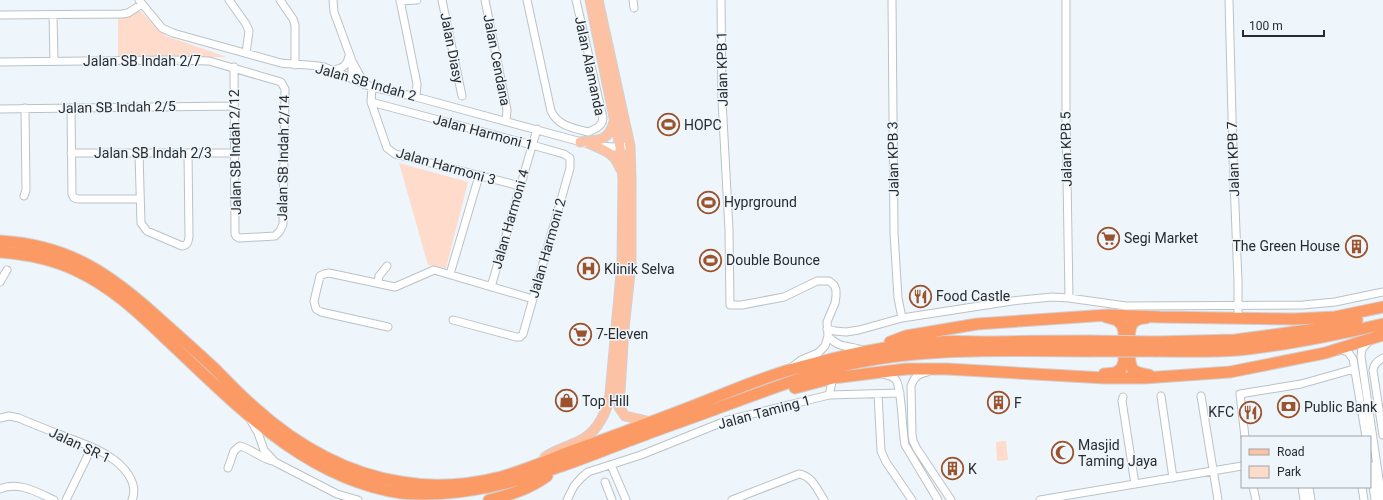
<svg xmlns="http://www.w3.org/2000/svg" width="1383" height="500" viewBox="0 0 1383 500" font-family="Roboto,sans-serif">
<rect width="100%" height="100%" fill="#eef6fc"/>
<path fill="#fedbca" d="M139,10L166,36L227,57H118V18L129,17Z
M399,163L468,182L446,268L428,265Z
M1006,441L1008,460L997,461L996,442Z"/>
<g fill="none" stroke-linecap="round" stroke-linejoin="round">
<defs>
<path id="minor" d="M139,0L162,28L173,33L281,63C295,65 310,64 324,67L372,87L416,97L585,143
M229,0L246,24L249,31L246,53
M280,0L293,19L295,25V65
M333,0L334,12L352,61V79
M400,0L417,84L416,97
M442,0L462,96
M485,0L507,110L506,121
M527,0L551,111C558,126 573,128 588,132C595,129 602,127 603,118L576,0
M633,0L634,8
M721,0L722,100L729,230L730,305H742L784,297L817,281H829L834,285L836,290V296L835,303L827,322L828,336L825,346L818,353L801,360L792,367
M892,0L894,233L898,298L902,318
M1066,0V117L1069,298
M1229,0L1233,156L1238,281V318
M400,1L417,0
M0,15L122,14L128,13L142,4
M53,15L54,61
M0,62L171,60L209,61L281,82L285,89L283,224L280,231L275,236L239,238L236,236L235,234L234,67
M353,63L365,85
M333,70C343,68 347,66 349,56
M372,87L371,102L387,148L395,154L520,186
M371,102L532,145L564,154L570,158V168L523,334L520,337H516L453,320
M71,108L72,194L74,198L78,199H140
M0,109L234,106
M599,146L614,147L630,146
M71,153H235
M139,154L141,223L147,231L182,246C188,245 188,242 189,237L188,153
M24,196L26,190L25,108
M450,274L479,176
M0,282L7,270
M378,283L379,276L387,266
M491,287L537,129
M388,327L321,312L316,309L314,301L320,276L324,274L329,273L395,287L434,270L533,299
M827,329L835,331L846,332L859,330L902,318L1012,301L1052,297L1069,298L1126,306L1303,305L1335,302L1383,292
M828,336C840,350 849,344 865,351
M1369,341L1362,349L1361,356L1382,500
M1338,351L1341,350L1348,352L1353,359L1366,437
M1383,358C1377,361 1374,364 1373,370L1383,435
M927,372C918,374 914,377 911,386L912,434L913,441L917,449L951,500
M882,374C887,375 893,376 896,380C902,389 902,431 905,445L938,500
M878,394L881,451L886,462L912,500
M829,395L833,378
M1161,396L1173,478
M1201,396L1218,500
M1123,397L1122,401L1135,484
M0,418L9,416L19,418C37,426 56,433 74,440C86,445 99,449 110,457C124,466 139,483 132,500
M250,419L258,433L264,450L275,462L337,494L358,500
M1245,437L1240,394L1301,384L1354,369
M611,465L626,500
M1370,465L1375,500
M228,468L234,451L240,446C252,449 261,459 273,461
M605,482L612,500
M1253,487L1256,500
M1302,487L1304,500
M1309,487L1311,500
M1362,487L1364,500
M0,489C18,481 37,492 54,500
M66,500L92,447
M567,500L574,486L581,478L588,472L641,455L728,420L829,395L900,393
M732,500L799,474C812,476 817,489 824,500
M1040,500L1242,466"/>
<path id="major" d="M598,0L630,146L631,179V264L624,329L619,407L625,416L651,422
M580,142C599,140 608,142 614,122
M590,144C604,150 615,153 620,168
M545,457C557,449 571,446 583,439C598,430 607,412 610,394L622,263L623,179L620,147L590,0"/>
<path id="highway" d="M0,241C70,245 112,275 162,321C180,337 198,353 215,369C228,382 240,395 254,407C295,444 345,473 401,482C434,488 469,485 501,477C526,470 551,459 575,450C616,435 657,420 698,404C729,392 760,378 793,369C841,356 890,344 940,342C955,341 972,342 987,342C1021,341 1055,341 1089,341
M0,252C25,254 52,259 75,270C110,286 138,312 165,338C234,402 302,478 401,493C484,500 560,467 636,438C668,426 700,415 732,403C765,391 799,378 833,368C917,346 1004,351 1089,351
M1146,318C1141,318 1135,320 1132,324C1128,331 1128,361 1132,368C1135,373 1143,374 1149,375
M890,342L906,336L977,324L1108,315L1160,317L1294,319L1335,317L1383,307
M1155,342L1235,340L1316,329L1357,320
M1155,351C1183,351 1211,352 1238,350C1287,345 1335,335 1383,324
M1104,374L1115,373L1121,369L1124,362V332L1122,325L1117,320L1106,317
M795,388L833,378L906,369H947L1105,378H1144L1230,372L1325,353L1383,335
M489,500C510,495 529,489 547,476"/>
</defs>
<use href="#minor" stroke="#bac2c7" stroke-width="9"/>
<use href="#major" stroke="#d0d0d1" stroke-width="11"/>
<use href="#highway" stroke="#d0d0d1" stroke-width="13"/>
<use href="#minor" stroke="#fff" stroke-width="7"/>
<use href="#major" stroke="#fdc2a3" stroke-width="9"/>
<use href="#highway" stroke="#fc9a66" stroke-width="11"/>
<defs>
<path id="highway-bridge" d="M1089,341L1155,342
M1089,351H1155"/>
</defs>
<use href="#highway-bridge" stroke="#d0d0d1" stroke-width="13" stroke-linecap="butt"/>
<use href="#highway-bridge" stroke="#fc9a66" stroke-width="11"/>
</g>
<defs>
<symbol id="stadium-ring" viewBox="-11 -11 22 22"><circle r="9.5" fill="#eef6fc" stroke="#9a532c" stroke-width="1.5"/><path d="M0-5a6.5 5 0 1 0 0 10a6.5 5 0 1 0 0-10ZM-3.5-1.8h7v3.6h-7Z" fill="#9a532c"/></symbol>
<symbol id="supermarket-ring" viewBox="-11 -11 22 22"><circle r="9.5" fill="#eef6fc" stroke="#9a532c" stroke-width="1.5"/><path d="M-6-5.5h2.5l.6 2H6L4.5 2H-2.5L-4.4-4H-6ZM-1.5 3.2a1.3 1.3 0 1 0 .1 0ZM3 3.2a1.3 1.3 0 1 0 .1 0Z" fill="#9a532c"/></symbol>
<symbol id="building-ring" viewBox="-11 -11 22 22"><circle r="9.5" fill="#eef6fc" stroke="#9a532c" stroke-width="1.5"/><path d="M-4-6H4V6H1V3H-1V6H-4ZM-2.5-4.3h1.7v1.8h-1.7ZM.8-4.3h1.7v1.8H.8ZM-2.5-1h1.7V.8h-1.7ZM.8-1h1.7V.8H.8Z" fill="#9a532c"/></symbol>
<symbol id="hospital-ring" viewBox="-11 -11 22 22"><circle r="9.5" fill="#eef6fc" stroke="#9a532c" stroke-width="1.5"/><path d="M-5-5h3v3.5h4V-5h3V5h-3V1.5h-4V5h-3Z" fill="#9a532c"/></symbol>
<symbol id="restaurant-ring" viewBox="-11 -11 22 22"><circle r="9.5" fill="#eef6fc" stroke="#9a532c" stroke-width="1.5"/><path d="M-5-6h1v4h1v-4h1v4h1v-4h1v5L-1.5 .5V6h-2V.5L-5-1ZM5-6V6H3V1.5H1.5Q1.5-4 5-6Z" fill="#9a532c"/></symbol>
<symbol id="shop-ring" viewBox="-11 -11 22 22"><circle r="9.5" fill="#eef6fc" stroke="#9a532c" stroke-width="1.5"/><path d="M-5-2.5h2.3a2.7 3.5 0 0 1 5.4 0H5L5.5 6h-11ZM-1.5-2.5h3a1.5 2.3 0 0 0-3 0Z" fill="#9a532c"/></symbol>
<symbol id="bank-ring" viewBox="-11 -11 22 22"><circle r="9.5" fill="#eef6fc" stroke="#9a532c" stroke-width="1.5"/><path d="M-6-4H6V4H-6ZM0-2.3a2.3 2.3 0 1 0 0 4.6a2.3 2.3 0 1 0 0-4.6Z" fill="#9a532c"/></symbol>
<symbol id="mosque-ring" viewBox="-11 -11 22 22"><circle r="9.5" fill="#eef6fc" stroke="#9a532c" stroke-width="1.5"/><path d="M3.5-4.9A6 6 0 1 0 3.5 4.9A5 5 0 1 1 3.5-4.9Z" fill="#9a532c"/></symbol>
</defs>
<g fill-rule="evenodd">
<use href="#stadium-ring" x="656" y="112" width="25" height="25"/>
<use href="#stadium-ring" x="696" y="190" width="25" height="25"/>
<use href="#supermarket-ring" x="1096" y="226" width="25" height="25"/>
<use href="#building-ring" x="1344" y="234" width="25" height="25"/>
<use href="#stadium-ring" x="698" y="248" width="25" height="25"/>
<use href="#hospital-ring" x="576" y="256" width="25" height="25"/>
<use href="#restaurant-ring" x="908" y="284" width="25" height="25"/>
<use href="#supermarket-ring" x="568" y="322" width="25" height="25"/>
<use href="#shop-ring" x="554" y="388" width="25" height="25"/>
<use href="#building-ring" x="986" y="390" width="25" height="25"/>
<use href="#bank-ring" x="1276" y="394" width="25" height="25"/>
<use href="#restaurant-ring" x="1238" y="400" width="25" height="25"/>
<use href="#mosque-ring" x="1050" y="440" width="25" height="25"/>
<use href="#building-ring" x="940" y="456" width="25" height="25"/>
</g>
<g text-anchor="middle" stroke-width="3" stroke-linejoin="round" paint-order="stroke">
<g font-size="14" fill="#282b2d" stroke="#eef6fc">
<text transform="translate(452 48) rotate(79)" y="5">Jalan Diasy</text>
<text transform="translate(497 60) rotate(79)" y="5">Jalan Cendana</text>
<text x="142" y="66">Jalan SB Indah 2/7</text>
<text transform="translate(590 66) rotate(78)" y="5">Jalan Alamanda</text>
<text transform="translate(722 69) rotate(-91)" y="5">Jalan KPB 1</text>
<text transform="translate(366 82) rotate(16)" y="5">Jalan SB Indah 2</text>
<text transform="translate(117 107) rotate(-1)" y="5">Jalan SB Indah 2/5</text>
<text transform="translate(483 132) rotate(15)" y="5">Jalan Harmoni 1</text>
<text transform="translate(1066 149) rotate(-91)" y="5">Jalan KPB 5</text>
<text transform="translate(235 152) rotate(-91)" y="5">Jalan SB Indah 2/12</text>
<text x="153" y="158">Jalan SB Indah 2/3</text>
<text transform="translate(283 158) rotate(-89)" y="5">Jalan SB Indah 2/14</text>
<text transform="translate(893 159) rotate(-91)" y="5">Jalan KPB 3</text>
<text transform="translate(1233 159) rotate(-92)" y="5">Jalan KPB 7</text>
<text transform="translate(446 166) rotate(16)" y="5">Jalan Harmoni 3</text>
<text transform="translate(510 219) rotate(-74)" y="5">Jalan Harmoni 4</text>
<text transform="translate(547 248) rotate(-74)" y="5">Jalan Harmoni 2</text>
<text transform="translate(764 412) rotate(-15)" y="5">Jalan Taming 1</text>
<text transform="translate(80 445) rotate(25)" y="5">Jalan SR 1</text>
</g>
<g font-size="14" fill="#282b2d" stroke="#eef6fc" text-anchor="start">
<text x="684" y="130">HOPC</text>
<text x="724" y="207">Hyprground</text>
<text x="1124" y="243">Segi Market</text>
<text x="1340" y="251" text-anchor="end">The Green House</text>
<text x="726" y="265">Double Bounce</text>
<text x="604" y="274">Klinik Selva</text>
<text x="936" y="301">Food Castle</text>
<text x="596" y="339">7-Eleven</text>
<text x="582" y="406">Top Hill</text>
<text x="1014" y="408">F</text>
<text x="1304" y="412">Public Bank</text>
<text x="1234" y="417" text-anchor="end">KFC</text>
<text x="1078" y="450">Masjid<tspan x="1078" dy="16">Taming Jaya</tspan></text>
<text x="968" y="474">K</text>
</g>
</g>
<rect x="1241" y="436" width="130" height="52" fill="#eef6fc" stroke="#9fa5a9"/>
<rect x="1249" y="449" width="20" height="6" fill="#fdc2a3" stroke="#9fa5a9"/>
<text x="1277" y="456" font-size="12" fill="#282b2d">Road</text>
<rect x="1249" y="466" width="20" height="12" fill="#fedbca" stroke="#9fa5a9"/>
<text x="1277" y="476" font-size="12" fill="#282b2d">Park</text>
<path d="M1243 30v6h81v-6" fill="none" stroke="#282b2d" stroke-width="2"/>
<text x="1249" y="30" font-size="12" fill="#282b2d" stroke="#eef6fc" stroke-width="3" paint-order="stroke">100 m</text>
</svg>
